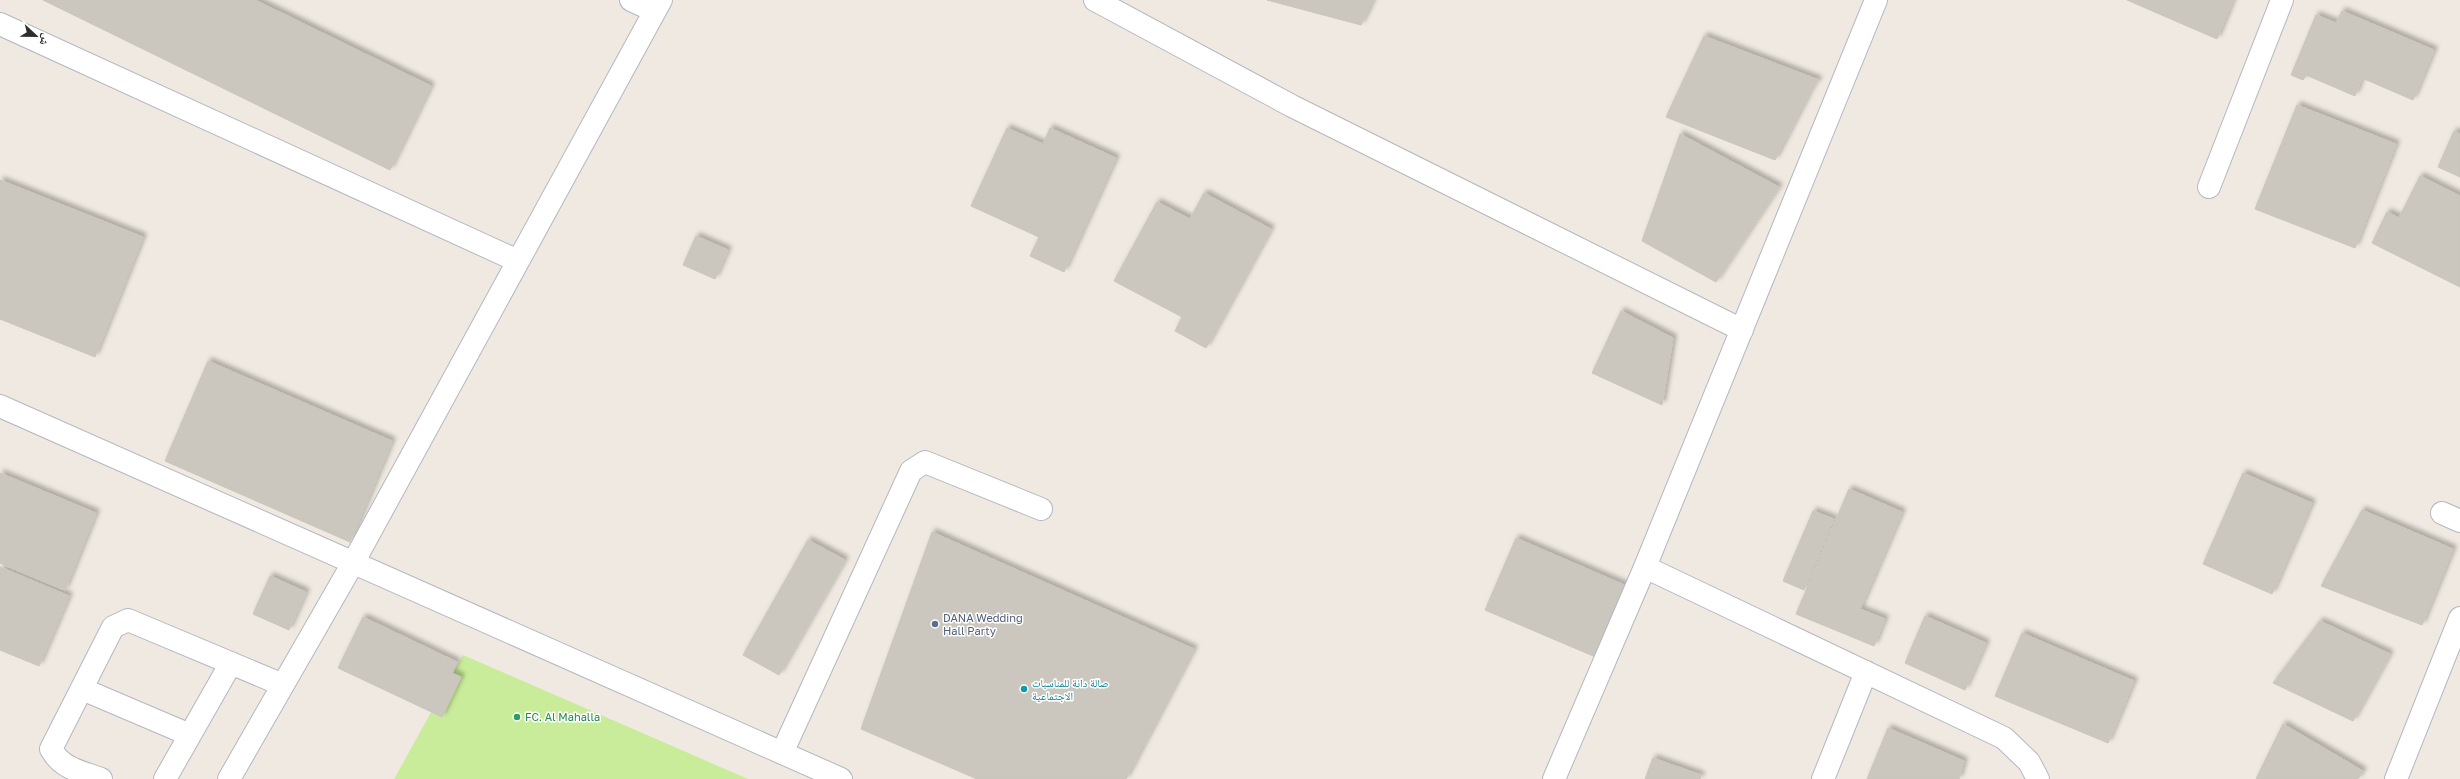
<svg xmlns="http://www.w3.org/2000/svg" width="2460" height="779" viewBox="0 0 2460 779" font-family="'Golos Text','Noto Naskh Arabic',sans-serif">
<defs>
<filter id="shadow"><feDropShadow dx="3.5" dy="-3.5" stdDeviation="2" flood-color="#0004"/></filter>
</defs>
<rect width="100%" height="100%" fill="#efe9e1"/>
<path fill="#c9ec9a" d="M463,655L748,779H394Z"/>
<path fill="#cbc7bf" stroke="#cbc5ba" filter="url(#shadow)" d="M43,0H255L431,86L390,170Z
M1267,0H1373L1361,25Z
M2127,0H2233L2217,39Z
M2342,11L2434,50L2413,100L2362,78L2355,96L2306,75L2303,80L2291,75L2316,15L2336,23Z
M1704,36L1819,80L1812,88L1775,160L1666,117Z
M2297,105L2396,144L2355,248L2255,209Z
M1007,128L1043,144L1050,128L1116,158L1064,272L1030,256L1039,237L971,206Z
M2454,131L2460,134V177L2438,167Z
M1680,134L1779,187L1716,282L1642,241Z
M2420,176L2460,196V287L2372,243L2387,212L2399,218Z
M0,180L143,237L95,357L0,319Z
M1204,193L1271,229L1206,348L1175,331L1182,317L1114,281L1157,202L1190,219Z
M696,236L728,250L715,279L683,265Z
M1621,311L1673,338L1662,405L1592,373Z
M208,361L392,441L350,542L165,461Z
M0,473L96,513L65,590L0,563Z
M2243,473L2312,503L2272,594L2203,564Z
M1849,489L1902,512L1860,609L1885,619L1874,646L1796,614Z
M2362,510L2453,549L2422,625L2321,586Z
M1813,511L1834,519L1804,590L1783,581Z
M932,532L1194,649L1126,779H977L861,729Z
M1516,538L1629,587L1598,658L1485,610Z
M808,540L845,560L779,675L743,655Z
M0,567L69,596L39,666L0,650Z
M270,576L306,592L289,630L253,614Z
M1925,616L1986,643L1965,690L1905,663Z
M363,617L457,662L452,673L461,677L442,717L338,668Z
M2320,621L2390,654L2353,721L2273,683Z
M2022,633L2134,681L2108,743L1995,696Z
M2283,724L2363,771L2358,779H2256Z
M1888,728L1964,761L1959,779H1867Z
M1653,758L1701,775L1700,779H1645Z"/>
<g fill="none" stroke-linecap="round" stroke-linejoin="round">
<defs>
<path id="minor" d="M631,0L655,11
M1095,0L1292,106L1742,330
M0,24L518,261
M2209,187L2282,0
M0,406L841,779
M2442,513L2460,521
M1645,567L2004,738L2029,762L2038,779
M82,689L190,735
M782,753L911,471L925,462L1041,509
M101,779C80,771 62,769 51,749L113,627L128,620L283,685
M165,779L231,663
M229,779L353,563L661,0
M1554,779L1645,567L1876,0
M1823,779L1866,672
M2396,779L2460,618"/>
</defs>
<use href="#minor" stroke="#b4b7c1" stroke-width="24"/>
<use href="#minor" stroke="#fff" stroke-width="22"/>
</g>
<circle fill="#5c6f8a" stroke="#fff" stroke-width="1.5" cx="935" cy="624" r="4"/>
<circle fill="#0f9aa8" stroke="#fff" stroke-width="1.5" cx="1024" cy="689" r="4"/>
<circle fill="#2e9e5b" stroke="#fff" stroke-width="1.5" cx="517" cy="717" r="4"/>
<g text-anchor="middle" stroke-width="3" stroke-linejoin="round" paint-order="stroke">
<g font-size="11" fill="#4e5e75" stroke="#fff" text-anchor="start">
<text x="943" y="622">DANA Wedding<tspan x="943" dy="13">Hall Party</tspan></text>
</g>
<g font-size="11" fill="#0d838f" stroke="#fff" text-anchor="start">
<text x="1032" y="687">صالة دانة للمناسبات<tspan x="1032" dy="13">الاجتماعية</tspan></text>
</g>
<g font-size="11" fill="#27864d" stroke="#fff" text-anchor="start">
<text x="525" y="721">FC. Al Mahalla</text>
</g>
</g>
<g transform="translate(36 36) rotate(112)" stroke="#ffffff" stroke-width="3" paint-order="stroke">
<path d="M0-3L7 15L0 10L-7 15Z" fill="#2e2e2e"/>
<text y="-6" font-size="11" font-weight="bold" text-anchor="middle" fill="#2e2e2e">ش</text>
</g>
</svg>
